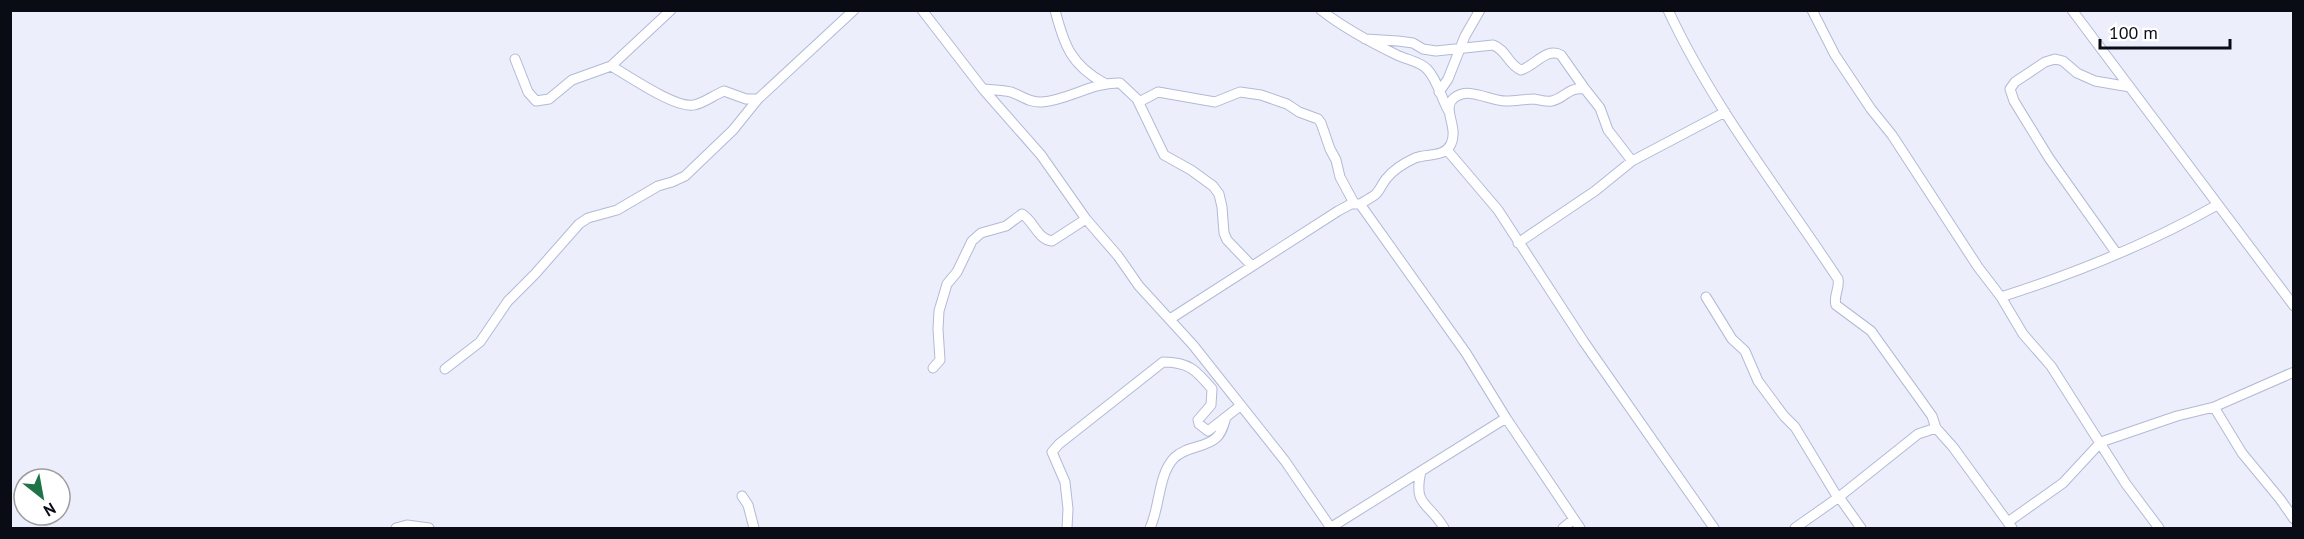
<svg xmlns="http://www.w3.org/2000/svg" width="2304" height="539" viewBox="0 0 2304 539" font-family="'PT Sans',sans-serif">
<rect width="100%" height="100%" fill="#eceffb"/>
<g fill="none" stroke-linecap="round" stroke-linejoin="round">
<defs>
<path id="street" d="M922,10L983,89L1041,155L1086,219L1118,256L1139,286L1193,345L1285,461L1331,528
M1055,10C1064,45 1071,65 1104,83
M1321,10C1345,29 1370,42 1397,55C1407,60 1419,61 1427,69C1437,79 1441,97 1448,110
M1668,10C1713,107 1780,191 1838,279C1840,289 1833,296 1836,305L1871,331L1932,416L1936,428
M1812,10L1835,55L1871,109L1892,135L1978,267L2001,297L2023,334L2051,366L2126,484L2159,528
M2072,10L2294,306
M1365,39L1398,41L1413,43L1423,49L1436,51L1493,45C1507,50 1508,65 1521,70C1535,66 1546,47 1561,55L1585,89
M515,59L528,92L536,101L549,99L572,80L611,66L671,10
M611,66C629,76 676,109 694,105C704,103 714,95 724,91L746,99H758
M983,89C992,90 1002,90 1011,92C1022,96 1030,103 1042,102C1069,100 1092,82 1120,83L1137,99L1164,155L1191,170L1213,186L1219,194L1222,207L1224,233L1227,240L1251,265
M1439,92L1448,79L1465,36L1480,10
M1139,102L1158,92L1215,102L1240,92L1261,95L1287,104L1299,112L1318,119L1321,123L1330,149L1336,160L1340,177L1354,203
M1447,150L1498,210L1584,342L1714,528
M1360,204C1365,201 1371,198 1376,194C1380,190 1382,184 1386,179C1393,170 1404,163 1415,158C1428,153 1444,158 1451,144C1459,127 1441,108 1454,98C1469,86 1489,101 1506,101C1516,101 1525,99 1534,99C1540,100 1545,102 1552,101C1567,97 1567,87 1585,89L1600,108L1608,130L1632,161
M1518,243L1595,191L1632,161L1725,112
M2117,254L2049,158L2014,101L2010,89L2015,82L2045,62L2055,59L2063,61L2077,73L2095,81L2130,87
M1706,297L1732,339L1745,351L1758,381L1784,416L1795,427L1838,498
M2001,297C2076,273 2149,244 2217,205
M1170,319L1338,211L1351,204H1360L1466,353L1506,418L1580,528
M933,368L940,360L938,329L939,311L947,284L957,272L972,241L981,233L1006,226L1022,214C1034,221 1037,239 1052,241L1086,219
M445,369L480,342L508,301L535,274L579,224L588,218L617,210L658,186L672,182L685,176L733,130L758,99L854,10
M2214,407L2242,453L2280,499L2294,519
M1421,471C1413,507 1428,501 1444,528
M742,496L748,505L754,528
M1839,497L1861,528
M2008,522L2063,483L2101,442L2177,416L2214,407L2294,372
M396,528L407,525L429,528
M1067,528L1068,509L1065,482L1052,452L1059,444L1163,362C1189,362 1196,370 1212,389L1211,405L1198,420L1199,424L1208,431L1240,406
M1150,528C1160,507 1158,475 1174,458C1186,446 1205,448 1216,438C1222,433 1224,424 1226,417
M1330,528L1506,418
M1563,528L1574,519
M1795,528L1839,497L1918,434L1936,428L1953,447L2012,528"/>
</defs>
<use href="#street" stroke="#b2b9d6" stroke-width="11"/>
<use href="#street" stroke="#fff" stroke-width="9"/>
</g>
<rect width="2304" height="539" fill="none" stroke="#090b15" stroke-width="24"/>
<g transform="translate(42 497) rotate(149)"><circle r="28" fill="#ffffff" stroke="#9d9da1" stroke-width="1.5"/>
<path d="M0-4.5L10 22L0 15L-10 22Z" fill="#1e7448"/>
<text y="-9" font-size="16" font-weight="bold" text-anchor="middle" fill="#090b15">N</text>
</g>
<path d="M2100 39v9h130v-9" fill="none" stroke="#090b15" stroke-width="3"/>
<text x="2109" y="39" font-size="18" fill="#090b15" stroke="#ffffff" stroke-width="4.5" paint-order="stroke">100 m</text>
</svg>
